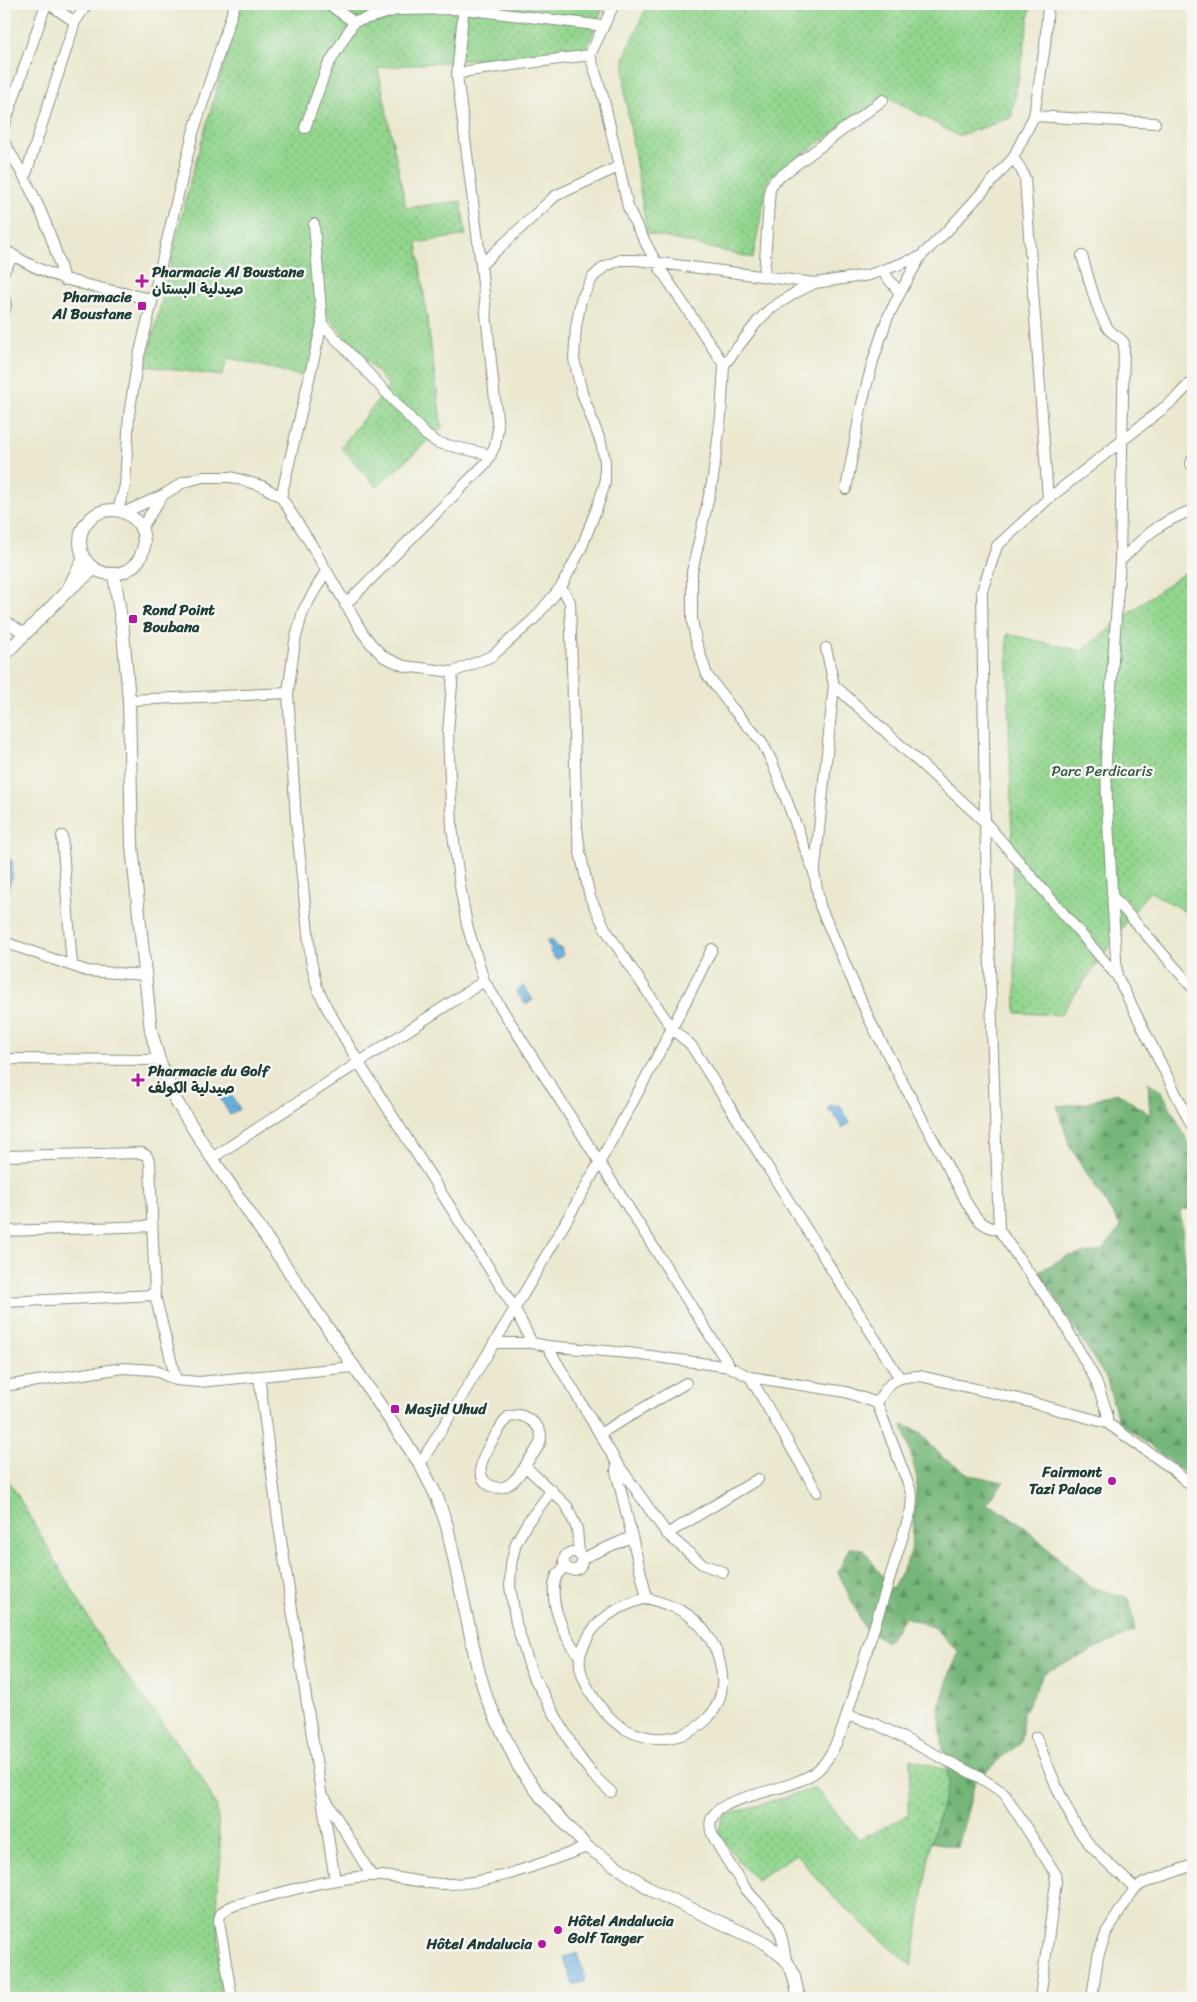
<svg xmlns="http://www.w3.org/2000/svg" width="1197" height="2002" viewBox="0 0 1197 2002" font-family="Sriracha,'Playpen Sans Arabic',sans-serif">
<defs>
<pattern id="grass-dots" width="8" height="8" patternUnits="userSpaceOnUse" patternTransform="scale(1.25)"><rect width="8" height="8" fill="#92d58d"/><path d="M2 2h.1M6 6h.1" fill="none" stroke="#77ae74" stroke-width="1.8" stroke-linecap="round"/></pattern>
<pattern id="forest-firs" width="22" height="20" patternUnits="userSpaceOnUse" patternTransform="scale(1.25)"><rect width="22" height="20" fill="#75b678"/><path d="M5 1l3.5 6h-7zM16 11l3.5 6h-7z" fill="#5f9563"/></pattern>
<pattern id="water-ripples" width="26" height="14" patternUnits="userSpaceOnUse" patternTransform="scale(1.25)"><rect width="26" height="14" fill="#69aedf"/><path d="M2 4q2-2 4 0t4 0M15 11q2-2 4 0t4 0" fill="none" stroke="#568fb6"/></pattern>
</defs>
<rect width="100%" height="100%" fill="#f6f6f2"/>
<filter id="ink" filterUnits="userSpaceOnUse"><feTurbulence type="fractalNoise" baseFrequency=".02" numOctaves="2"/><feDisplacementMap in="SourceGraphic" scale="10" xChannelSelector="R" yChannelSelector="G"/><feConvolveMatrix kernelMatrix="1 2 1 2 8 2 1 2 1" color-interpolation-filters="sRGB"/></filter>
<filter id="wash" filterUnits="userSpaceOnUse"><feTurbulence type="fractalNoise" baseFrequency=".0096" numOctaves="4" result="noise"/><feDisplacementMap in="SourceGraphic" scale="20" xChannelSelector="R" yChannelSelector="G"/><feGaussianBlur stdDeviation="1.12" result="paint"/><feColorMatrix in="noise" values="0 0 0 0 0 0 0 0 0 0 0 0 0 0 0 0 0 1.4 0 .05"/><feComposite in="paint" operator="in"/></filter>
<g filter="url(#wash)">
<rect width="100%" height="100%" fill="#ece8cf"/>
<path fill="url(#grass-dots)" stroke="#588960" d="M244,4H605L586,49L378,68L406,208L461,201L466,235L417,243L442,428L377,487L341,447L389,386L325,313L303,376L228,358L222,376L146,366L191,178L237,19Z
M648,4H1031L1022,60L1011,118L958,136L887,96L768,178L753,258L647,233L625,95L624,58Z
M1193,567V916L1149,891L1060,1015L1016,1013L1007,634L1082,651L1146,600Z
M4,1472L106,1648L200,1774L217,1808L221,1859L217,1894L221,1998H4Z
M911,1759L947,1770L949,1783L931,1842L912,1966L834,1898L796,1854L756,1880L739,1862L718,1833L723,1816L816,1788L859,1840L908,1815Z"/>
<path fill="url(#forest-firs)" stroke="#4a7a56" d="M1148,1082L1162,1092L1190,1145H1193V1209L1180,1210L1187,1278L1193,1284V1480L1118,1420L1107,1380L1039,1271L1068,1256L1102,1251L1121,1227L1070,1147L1057,1106L1088,1103L1117,1092L1150,1115Z
M903,1425L918,1431L943,1458L970,1475L1004,1482L986,1503L1020,1523L1091,1587L1129,1598L1135,1631L1044,1673L1023,1714L1021,1743L1003,1756L975,1782L958,1847L931,1842L949,1783L942,1743L939,1708L950,1673L959,1652L933,1627L905,1617L887,1642L865,1629L838,1572L849,1548L863,1549L892,1590L911,1553L917,1478Z"/>
<path fill="url(#water-ripples)" stroke="#44768a" d="M9,858L13,863L11,874H13L6,894H4V860Z
M551,939L555,946L561,948L563,955L556,960L550,952L551,949L547,943L548,940Z
M524,986L533,1000L526,1005L516,991Z
M227,1088L240,1109L230,1115L218,1095Z
M831,1105L836,1106L840,1105L850,1123L842,1128L834,1114L828,1111V1108Z
M577,1953L586,1981L573,1985L564,1957Z"/>
</g>
<g filter="url(#ink)">
<g fill="none" stroke-linecap="round" stroke-linejoin="round">
<defs>
<path id="minor" d="M49,4L75,22
M328,4L354,22
M614,4L590,55L604,100L628,207L634,221L657,264L724,365
M457,75L468,71L590,55
M1034,116L1155,123
M4,126L46,4
M305,128L327,67L354,22L397,10L463,9L604,26
M4,142C33,190 50,226 64,280
M1013,158L1021,169L1025,179L1048,499
M25,177L75,22L87,4
M4,249C49,281 99,288 152,299
M1082,256C1089,278 1095,307 1107,327C1111,334 1120,337 1124,343L1120,561L1106,759L1107,805L1117,976
M481,265L555,196L618,167
M4,271L13,256
M882,271L900,293
M764,276L770,188L774,181L883,100
M815,283L795,293L770,309L758,321L724,365L721,416L713,478L692,572V619L696,641L707,675L732,708L762,742L772,762L814,872L820,906L870,1021L968,1205C977,1220 982,1226 999,1230
M4,299L6,305L4,312
M322,324L426,435L438,443L491,455
M1191,464L1193,458
M846,489L862,403L873,361L887,319L900,293L920,257L947,231L1013,158L1034,116L1045,46L1048,4
M281,497L322,324L314,224
M118,510L125,486L129,415L137,364L193,133L235,4
M125,512L163,495L184,482L203,477H231L262,486L281,497L311,544L362,632L372,645L384,657L404,666L453,672L492,656L534,619L561,587L581,549L598,505L605,483V461L601,443L582,393L574,359L576,327L581,300L593,277L604,267L620,260H637L815,283L869,275L920,257
M141,529L162,496
M1120,561C1145,536 1159,522 1193,510
M326,571L303,611L295,641L288,693L296,820L311,961L317,987L327,1008L359,1063L515,1309L532,1343
M561,587L570,602L577,828L580,852L590,897L606,930L673,1030L691,1045L899,1377
M345,605L486,463L495,446L498,429L481,265L457,75L464,4
M4,620L25,634
M453,672L448,733L452,827L460,886L467,925L484,981L730,1367
M834,685L985,822L1117,976L1193,1128
M129,700L288,693
M62,836L72,965
M815,868L834,685L826,648
M1114,898L1193,988
M4,942L87,971L145,975
M4,1059L159,1060
M4,1156L142,1153L147,1156L150,1163L155,1295L176,1380
M212,1158L484,981
M4,1231L152,1226
M4,1302L155,1295
M495,1343H532L547,1346L628,1353L730,1367L750,1377L846,1392L877,1403L909,1486L912,1496L911,1510L842,1730C836,1744 830,1758 819,1769C794,1792 725,1794 713,1816C710,1820 710,1826 711,1831C714,1841 739,1879 746,1889C756,1902 770,1913 778,1927C783,1938 784,1949 786,1960
M547,1346L617,1463L667,1534L702,1564L723,1572
M259,1376L279,1527L335,1880
M750,1377L817,1492
M4,1386L123,1368L154,1370L176,1380L199,1382L353,1367
M877,1403C889,1381 895,1376 920,1376L1015,1398L1107,1423L1171,1468L1193,1487
M519,1415C530,1418 545,1428 540,1442C538,1449 532,1456 528,1461C523,1470 517,1480 508,1485C495,1493 478,1482 481,1466C484,1451 496,1435 504,1422L508,1417Z
M1107,1423V1412L1095,1379L1062,1320L999,1230L985,822L982,591L997,546L1048,499L1175,399L1193,380
M601,1433L686,1383
M617,1463L616,1471L647,1598
M420,1464C524,1297 625,1126 712,949
M525,1466L567,1506L577,1529L579,1553
M552,1490L527,1523L516,1543L511,1564L510,1586L516,1623L532,1674L577,1754L593,1775L611,1792
M667,1534L758,1479
M564 1561a9 9 0 1 1 18 0a9 9 0 1 1-18 0Z
M583,1558L631,1537
M565,1566C563,1569 559,1572 557,1575C546,1600 565,1638 580,1657
M647,1598C662,1603 678,1607 691,1617C720,1640 735,1689 708,1718C687,1740 654,1744 627,1730C611,1722 600,1708 591,1693C584,1682 578,1670 580,1657C580,1653 583,1648 585,1643C596,1617 621,1605 647,1598Z
M847,1715L876,1724L979,1777L1004,1793L1055,1873L1056,1882L1040,1998
M1036,1737C1049,1768 1061,1801 1078,1829C1092,1851 1116,1870 1135,1888
M325,1798L371,1875
M232,1998L219,1922C219,1911 226,1909 235,1905C279,1894 323,1879 369,1876C392,1874 420,1884 444,1884C491,1885 544,1862 587,1847
M1092,1998L1098,1956L1107,1931L1135,1888L1144,1883L1193,1865"/>
<path id="major" d="M80 542a32 32 0 1 1 64 0a32 32 0 1 1-64 0Z
M114,574L123,632L129,700L132,846L151,1031L159,1060L176,1101L212,1158L420,1464L437,1497L447,1526L478,1669L487,1699L519,1767L542,1798L587,1847L655,1892L767,1944L786,1960L793,1973L799,1998
M69,587L84,558
M4,655L67,591L94,569"/>
</defs>
<use href="#minor" stroke="#869282" stroke-width="12"/>
<use href="#major" stroke="#869282" stroke-width="14"/>
<use href="#minor" stroke="#fff" stroke-width="10"/>
<use href="#major" stroke="#fff" stroke-width="12"/>
</g>
</g>
<g fill="#b5179e" stroke="#f6f6f2" stroke-width="2">
<path d="M139.5 273.5h5v5h5v5h-5v5h-5v-5h-5v-5h5z"/>
<rect x="137" y="301" width="10" height="10" rx="2.5"/>
<rect x="128" y="614" width="10" height="10" rx="2.5"/>
<path d="M135.5 1072.5h5v5h5v5h-5v5h-5v-5h-5v-5h5z"/>
<rect x="390" y="1404" width="10" height="10" rx="2.5"/>
<circle cx="1112" cy="1481" r="5"/>
<circle cx="558" cy="1930" r="5"/>
<circle cx="542" cy="1944" r="5"/>
</g>
<g text-anchor="middle" stroke-width="5" stroke-linejoin="round" paint-order="stroke">
<g font-size="15" font-weight="bold" fill="#1f3d34" stroke="#f6f6f2" text-anchor="start">
<text x="152" y="277">Pharmacie Al Boustane<tspan x="152" dy="17">صيدلية البستان</tspan></text>
<text x="132" y="302" text-anchor="end">Pharmacie<tspan x="132" dy="17">Al Boustane</tspan></text>
<text x="143" y="615">Rond Point<tspan x="143" dy="17">Boubana</tspan></text>
<text x="148" y="1076">Pharmacie du Golf<tspan x="148" dy="17">صيدلية الكولف</tspan></text>
<text x="405" y="1414">Masjid Uhud</text>
<text x="1102" y="1477" text-anchor="end">Fairmont<tspan x="1102" dy="17">Tazi Palace</tspan></text>
<text x="568" y="1926">Hôtel Andalucia<tspan x="568" dy="17">Golf Tanger</tspan></text>
<text x="532" y="1949" text-anchor="end">Hôtel Andalucia</text>
</g>
<g font-size="15" fill="#365b46" stroke="#f6f6f2">
<text x="1102" y="776">Parc Perdicaris</text>
</g>
</g>
<rect width="1197" height="2002" fill="none" stroke="#f6f6f2" stroke-width="20"/>
</svg>
